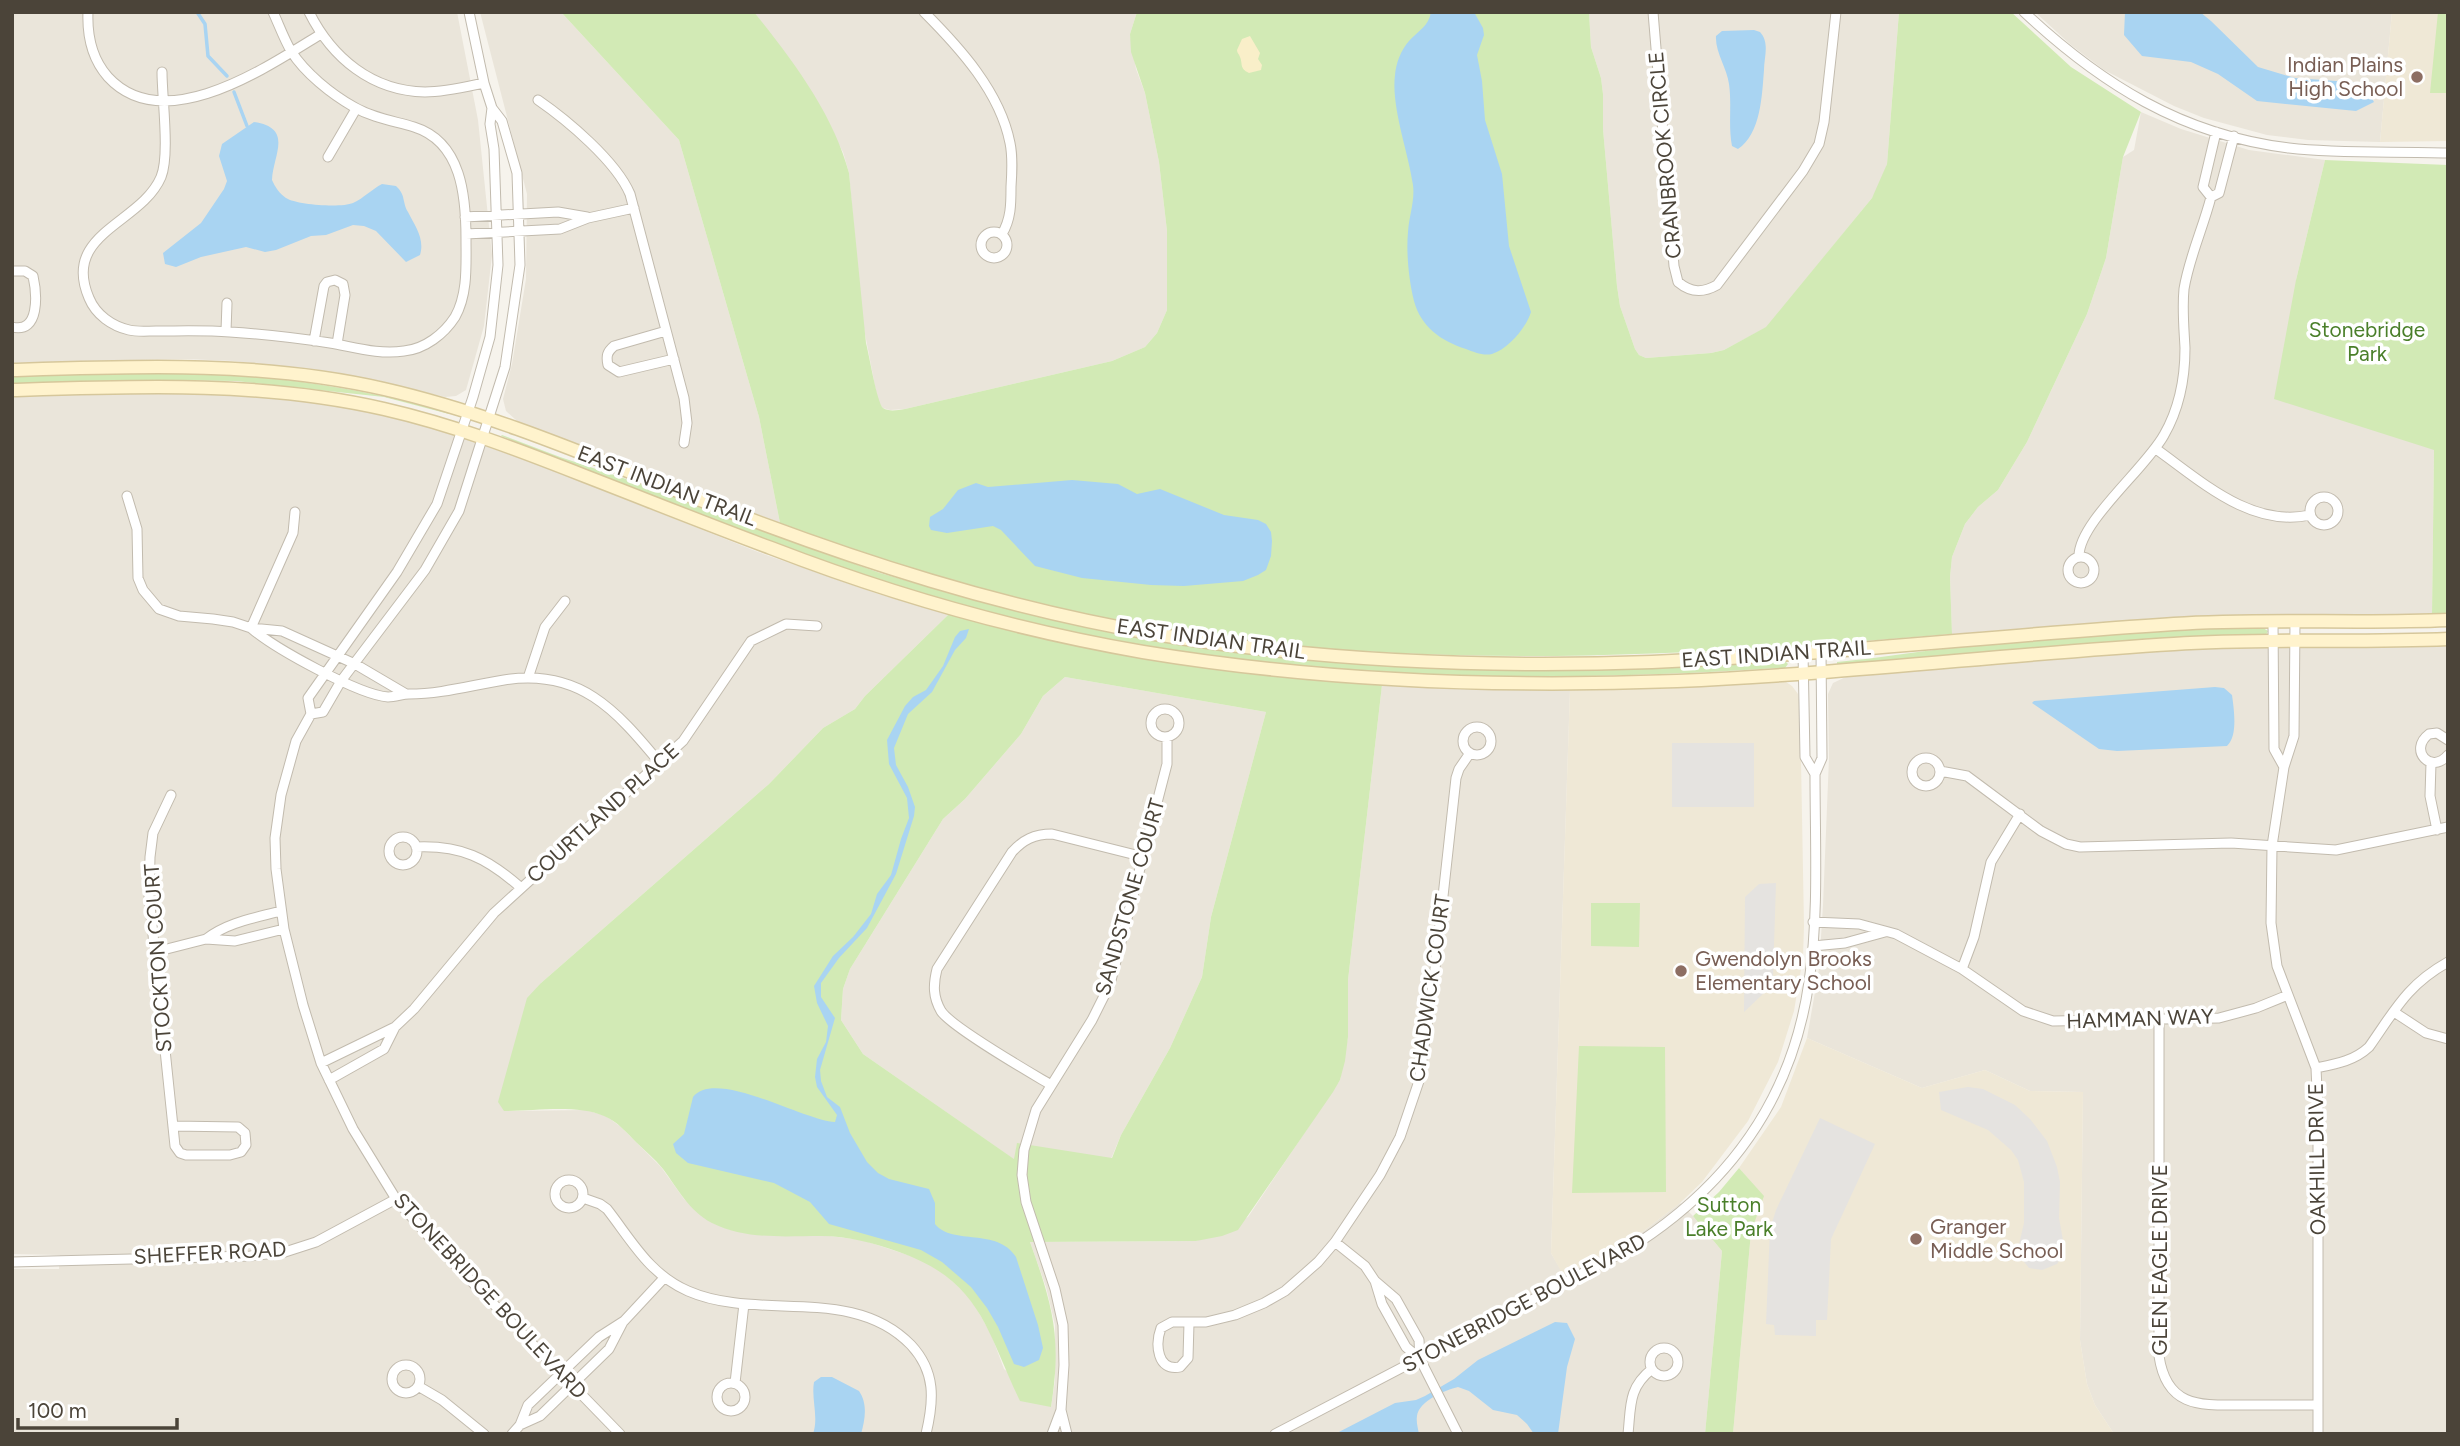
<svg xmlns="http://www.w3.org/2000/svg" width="2460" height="1446" viewBox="0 0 2460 1446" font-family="Figtree,sans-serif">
<rect width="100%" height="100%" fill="#f6f3ec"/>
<path fill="#eae5da" d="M12,12H457L478,120L492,255L484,326L466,390L456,396L445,397L382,382L324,371L234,361L185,359L12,363Z
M480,12H561L679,140L759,417L780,523L517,421L506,411L503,399L512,364L526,279L527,194Z
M754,12H1137L1130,34L1136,69L1145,93L1159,162L1167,231V310L1157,333L1145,347L1112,361L905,409L890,410L883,408L878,402L862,318L849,173L843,152L803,79Z
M1589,12H1899L1887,164L1881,182L1872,198L1767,327L1724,350L1711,353L1646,358L1639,355L1635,349L1620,306L1617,286L1603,129V94L1601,78L1591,47Z
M2035,12H2392L2380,142L2308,140L2267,135L2204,118L2174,106L2104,70L2071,45Z
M2141,112L2181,129L2249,150L2325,160L2296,280L2434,449L2432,614L2220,616L2145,619L1952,634L1950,577L1952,557L1965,524L1978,507L1998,490L2027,442L2087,314L2106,258L2123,157L2134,150Z
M153,392L256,396L340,406L423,424L539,465L758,552L878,594L949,614L865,696L855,709L823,728L769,784L541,983L505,1111L586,1110L606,1116L621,1127L661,1167L684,1199L728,1229L751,1234L830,1236L862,1240L917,1258L943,1272L971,1299L991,1334L1004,1369L1051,1407L1055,1381V1325L1046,1287L1030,1242L1196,1241L1248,1217L1340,1080L1348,1037V980L1382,685L1499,690H1570L1551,1253L1564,1275L1641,1233L1680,1203L1693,1216L1722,1251L1705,1434H12V1269H59L60,1255L12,1254V396Z
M2448,646V1434H2114L2095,1405L2087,1384L2080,1340L2083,1092L2030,1091L1985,1070L1922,1088L1807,1038L1819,969L1823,905L1829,758L1828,694L1833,683L1852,674L2139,652L2202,649Z
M1065,677L1266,712L1211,917L1202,977L1170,1048L1121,1135L1111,1159L1017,1144L1015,1160L863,1054L841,1020L843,989L850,969L943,819L965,799L1021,734L1043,696Z"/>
<path fill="#efe8d6" d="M2392,12H2448V141L2380,142Z
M1778,681L1786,682L1792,686L1798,694L1800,705L1804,926L1803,957L1794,1011L1778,1062L1748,1121L1702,1182L1680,1203L1641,1233L1563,1275L1551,1253L1570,690L1680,688Z
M1807,1038L1922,1088L1985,1070L2030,1091L2083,1092L2080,1340L2087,1384L2095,1405L2114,1434H1733L1751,1232L1763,1196L1739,1168L1781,1107Z"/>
<path fill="#d2eab5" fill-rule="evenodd" d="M561,12H754C792,59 834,115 849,173L866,343C869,354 877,403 883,408C889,412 898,410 905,409L1112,361L1145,347L1157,333L1167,310V231L1159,162L1145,93L1131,52L1130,34L1137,12H1589L1591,47L1601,78L1603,94V129L1617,286L1620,306L1635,349L1639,355L1646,358L1711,353L1724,350L1766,327L1872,198L1887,164L1899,12H2011L2071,67L2141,112L2123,157L2106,258L2087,314L2027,442L1998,490L1978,507L1965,524L1952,557L1950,577L1952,634C1712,654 1470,669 1230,639C1077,620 924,577 780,523L759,417L679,140Z
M2438,12H2448V93H2430Z
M2325,160L2448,165V614H2432L2434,450L2274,399L2296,280Z
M145,371C251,372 346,384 449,412V414L384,397L236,381L153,380L12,384V376Z
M502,435L560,457L653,488L771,534L880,573L956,595L1063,622L1298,659L1408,666L1511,669H1623L1784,660L1788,664L1785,668H1778C1491,687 1199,678 921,593C778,550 640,491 501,436Z
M949,614C984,623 1018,633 1053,641C1162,665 1272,677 1382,685L1348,980V1037L1345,1061L1340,1080L1333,1092L1238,1230L1222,1236L1196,1241L1030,1242C1053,1306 1062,1338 1051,1407L1020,1401C986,1330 981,1281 899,1252C874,1243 848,1236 821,1236C786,1236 745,1240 712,1223C689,1211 678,1189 663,1169C655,1159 645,1151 637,1143C627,1133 617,1121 604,1116C577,1104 534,1111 504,1111L498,1102L527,998L541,983L769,784L823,728L855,709L865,696ZM1065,677L1266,712L1211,917L1202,977L1170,1048L1121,1135L1112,1158L1017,1143L1014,1159L863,1054L841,1020L843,989L850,969L943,819L965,799L1021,734L1043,696Z
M2263,628L2268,631L2266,635L2165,638L1837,664V662C1881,658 1925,650 1969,646C2067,636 2165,629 2263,628Z
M1591,903H1640L1639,947L1591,946Z
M1579,1046L1665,1047L1666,1192L1572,1193Z
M1739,1168L1764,1196L1751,1232L1733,1434H1705L1722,1251L1693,1216L1719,1192Z"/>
<path fill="#f9efc9" d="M1250,36L1260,53L1258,59L1262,65L1261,70L1249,73C1239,68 1243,64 1240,57C1239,54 1237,53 1237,50L1242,39Z"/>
<path fill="#e5e3e0" d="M1672,743H1754V807H1672Z
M1776,883L1773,977L1765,992L1744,1012L1745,897L1759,884Z
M1968,1087L1983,1089L2015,1105L2030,1119L2047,1141L2057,1167L2060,1182L2059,1218L2064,1246V1253L2057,1264L2042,1270L2029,1268L2017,1253L2024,1223V1182L2018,1160L2011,1150L1988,1130L1941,1110L1939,1092Z
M1820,1118L1875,1144L1831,1239L1827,1320H1816V1336L1775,1335L1774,1325L1766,1324L1770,1229L1776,1210Z"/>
<path fill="#a9d4f2" d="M1431,12H1474L1483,28L1484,35L1477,55L1482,81L1485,120L1502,174L1509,246L1531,312C1526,328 1508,349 1492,354C1483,356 1474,352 1466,349C1441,341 1421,327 1414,301C1409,281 1406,253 1408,232C1409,216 1415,201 1413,185C1408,151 1391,107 1395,75C1396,63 1401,50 1409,41C1418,31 1429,26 1431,12Z
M2125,12H2200L2211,21L2258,67L2295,78L2363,83L2374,102L2356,111L2257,101L2218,74L2191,62L2142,56L2124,35Z
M1754,30L1760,32C1770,43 1764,57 1764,70C1762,95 1761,134 1738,149L1732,146C1728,126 1732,105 1729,84C1727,68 1715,52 1716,36L1722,31Z
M254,122C294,128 273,155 272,180C275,187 280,194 286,198C297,205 341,208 353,203C364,198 372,189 382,184L396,186C406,195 402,202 408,212C415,226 425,239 420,255L406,262L376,231L364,226L353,225L326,235L311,236L276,250L265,252L246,247L201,257L176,267L165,264L163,253L201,223L224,189L227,181L219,156L222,144Z
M1072,480L1118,484L1137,494L1160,489L1224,515L1258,520L1266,524L1271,532L1272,541L1271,556L1266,570L1258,575L1243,581L1184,586L1151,585L1082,578L1035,566L1001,530L993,526L947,533L931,530L929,526L930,517L943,509L958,490L976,483L988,487Z
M969,629L966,638L955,650L932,692L908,714L894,748L896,765L908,787L915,807L914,816L896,874L867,928L839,958L821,983V997L835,1018L820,1070L821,1081L827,1097L840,1107L850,1133L867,1162L878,1173L889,1179L929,1189L935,1203V1224C953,1246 997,1227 1016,1257L1038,1325L1043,1348L1039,1360L1024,1367L1014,1364L998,1327L987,1308L971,1287L942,1262L921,1250L829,1224L810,1202L774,1183L688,1163L676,1153L673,1144L684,1134L693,1097C716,1068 804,1121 835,1122L837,1115L817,1087L815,1077L817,1059L826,1042L828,1026L817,1003L814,986L833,956L853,937L871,914L877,894L891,875L901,839L909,818L907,798L889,764L887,740L905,706L913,697L926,690L943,666L955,637L960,631Z
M2215,687L2224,688L2232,695C2234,710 2238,736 2227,746L2117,751L2099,749L2032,703L2034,701Z
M1555,1322L1567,1323L1575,1339L1567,1367L1558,1434H1534L1527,1424L1517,1415L1493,1410L1469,1391L1458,1387C1445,1390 1419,1401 1417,1416C1416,1422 1418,1428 1419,1434H1335L1395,1403L1416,1400L1425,1396L1454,1379L1478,1360Z
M821,1377H832L859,1391C868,1404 865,1420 861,1434H813C819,1417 811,1399 814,1382Z"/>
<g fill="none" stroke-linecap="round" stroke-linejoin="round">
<path stroke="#a9d4f2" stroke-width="3.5" d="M197,12L205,24L208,56L227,76
M234,92L247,126"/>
<defs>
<path id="minor" d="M88,12C87,36 92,59 108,77C164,138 267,67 321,34
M309,12C332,58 372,91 425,92C445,92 465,87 484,83
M924,12C960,48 1000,92 1010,143C1013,157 1012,172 1011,187C1011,204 1011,219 1002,234
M1653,12L1674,266L1678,282C1691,293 1703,293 1717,285L1803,171L1819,144L1824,122L1836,12
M2024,12C2101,84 2182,135 2289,148C2341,154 2395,151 2448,153
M162,72C162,98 170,155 161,177C141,224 61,233 89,298C96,315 112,326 129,330C137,332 147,331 156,331C180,331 205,330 230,332C263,334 297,338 330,343C354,347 379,355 404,351C425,349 444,334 455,317C468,294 466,265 466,239C466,197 462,142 414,127C394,121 373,118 354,107C331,94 305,73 291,51C284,39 279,25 273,12
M538,100C567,120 616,161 630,194L684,398L687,423L684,443
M492,108L490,124L494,149L498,265L490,337L473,397L437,504L397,572L308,698L311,714L296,741L281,795L275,838L276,869L284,929L303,1005L321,1063L353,1129L396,1199L439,1248L620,1434
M328,157L356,109
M2211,197L2203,187L2216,132
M465,217L558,212L587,217
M981 245a13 13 0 1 1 26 0a13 13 0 1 1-26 0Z
M466,234L560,229L588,218L634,208
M12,271H25L33,276C37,294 40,334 12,327
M226,331L227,303
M666,331L614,346C607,352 606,356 608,365L619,372L674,359
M314,341L324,286L327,282L335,280L343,284L345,295L337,344
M2156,449C2201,481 2251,528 2310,515
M127,496L137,529L138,578L143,590L159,609L179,616L213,619L233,622L251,628L282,631L355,664L406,694
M2310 511a14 14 0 1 1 28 0a14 14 0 1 1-28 0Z
M2079,556C2079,522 2146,468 2164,435C2179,409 2185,378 2185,348C2184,328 2182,309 2184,289C2189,258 2203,228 2211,197L2219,193L2234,136
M2068 570a13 13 0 1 1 26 0a13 13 0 1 1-26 0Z
M2273,622L2274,749L2284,767
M2295,622L2294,736L2284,767L2272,846L2271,923L2277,966L2316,1068L2318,1112V1434
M251,628C274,648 359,695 388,697C396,697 402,694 409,694C442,694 472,685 504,680C579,668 616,710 659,762
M251,628L293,533L295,512
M1803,652L1805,757L1815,774
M528,678L545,627L565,601
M1151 723a14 14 0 1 1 28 0a14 14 0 1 1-28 0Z
M311,714L323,712L341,681L425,570L459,511L505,367L520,265L517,173L502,121L492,108L484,83L469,12
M1463 741a14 14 0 1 1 28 0a14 14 0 1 1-28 0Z
M2448,740L2437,733L2429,734C2408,750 2431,775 2448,755
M1912 772a14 14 0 1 1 28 0a14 14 0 1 1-28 0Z
M2431,763L2430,796L2437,830
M1940,771L1967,776L2041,831L2066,844L2080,847L2231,843L2336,850L2448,827
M171,795L153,833L150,857L149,896L175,1146L180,1153L186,1155H230L241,1152L246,1145L245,1133L238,1127L173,1126
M389 851a14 14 0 1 1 28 0a14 14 0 1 1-28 0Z
M416,847C461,845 487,858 520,887
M1813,922L1859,924L1896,934L1962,969L2023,1011L2053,1021L2219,1018L2256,1008L2288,995
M206,939C228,922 255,918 281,911
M1813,946L1845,943L1885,932
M155,952L206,939L235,941L284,929
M1962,969L1974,937L1991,862L2020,814
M2394,1012L2426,1033L2448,1039
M2159,1019V1356C2167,1410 2203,1405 2247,1405C2270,1405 2294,1405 2318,1405
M321,1063L395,1027L414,1009L494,913L683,741L751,641L786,624L817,626
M2316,1068C2336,1064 2354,1061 2369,1047C2395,1010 2407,985 2448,962
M329,1080L384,1049L395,1027
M1051,1085C1031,1073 951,1027 941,1011C933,997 933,985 937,969L1012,852C1023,840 1034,834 1052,834L1144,857
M555 1194a14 14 0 1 1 28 0a14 14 0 1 1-28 0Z
M583,1198L600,1204L607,1209C632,1241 649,1274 688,1291C759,1322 852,1284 911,1345C936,1372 934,1400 926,1434
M1335,1242L1365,1266L1375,1281L1396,1299L1419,1340L1420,1359
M12,1262L250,1256L285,1252L316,1242L396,1199
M1375,1281L1382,1304L1406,1347L1420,1359L1458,1434
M1189,1323L1188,1358L1180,1367C1157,1372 1155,1344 1161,1328L1172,1322H1206L1235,1315L1264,1303L1285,1291L1318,1262L1335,1242L1380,1175L1400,1137L1419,1081L1435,969L1456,778L1459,769L1470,753
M1650 1362a14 14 0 1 1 28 0a14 14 0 1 1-28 0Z
M392 1379a14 14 0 1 1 28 0a14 14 0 1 1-28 0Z
M717 1397a14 14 0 1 1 28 0a14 14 0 1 1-28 0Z
M735,1383L744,1304
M418,1386L442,1400L484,1434
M1061,1410L1067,1434
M520,1425L540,1416L609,1349L623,1322
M512,1434L520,1425L528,1405L599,1337L624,1321L664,1278
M1052,1434L1061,1410L1064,1365L1063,1325L1055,1289L1026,1202L1022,1175L1024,1150L1036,1110L1092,1020L1110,984L1167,764V737
M1275,1434L1627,1250C1727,1188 1792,1100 1809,982C1819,914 1815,843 1815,774L1822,758L1821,651
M1628,1434C1631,1406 1628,1388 1652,1369"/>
<path id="secondary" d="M12,370C137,366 262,361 384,389C498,415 605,463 713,505C857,561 1003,608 1155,634C1318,661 1486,668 1652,662C1826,655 2000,635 2174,624C2265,618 2356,624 2448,620
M12,390C137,386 262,381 384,409C454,425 519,450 585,476C647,500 709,525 771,548C890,594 1016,630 1143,652C1319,681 1498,688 1677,681C1843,674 2008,654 2174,644C2265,638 2357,643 2448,639"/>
</defs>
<use href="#minor" stroke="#c2bbae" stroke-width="11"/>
<use href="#secondary" stroke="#d6c79b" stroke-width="15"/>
<use href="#minor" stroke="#fff" stroke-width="9"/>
<use href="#secondary" stroke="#fff3cd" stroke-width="12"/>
</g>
<g fill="#8d6e63" stroke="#fff" stroke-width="2.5">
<circle cx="2417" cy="77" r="7"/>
<circle cx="1681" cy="971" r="7"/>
<circle cx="1916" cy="1239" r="7"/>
</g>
<g text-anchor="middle" stroke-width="7" stroke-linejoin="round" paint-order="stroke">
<g font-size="21" fill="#785e54" stroke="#fff" text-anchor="start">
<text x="2403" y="72" text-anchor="end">Indian Plains<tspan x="2403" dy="24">High School</tspan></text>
<text x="1695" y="966">Gwendolyn Brooks<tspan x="1695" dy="24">Elementary School</tspan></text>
<text x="1930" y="1234">Granger<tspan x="1930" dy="24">Middle School</tspan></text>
</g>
<g font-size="21" fill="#4b4439" stroke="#fff">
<text transform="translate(1665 155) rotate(-95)" y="7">CRANBROOK CIRCLE</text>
<text transform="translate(667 486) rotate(21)" y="7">EAST INDIAN TRAIL</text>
<text transform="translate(1211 639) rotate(8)" y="7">EAST INDIAN TRAIL</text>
<text transform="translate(1776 654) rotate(-4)" y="7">EAST INDIAN TRAIL</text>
<text transform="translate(603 813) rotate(-42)" y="7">COURTLAND PLACE</text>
<text transform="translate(1130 897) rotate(-74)" y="7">SANDSTONE COURT</text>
<text transform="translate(158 958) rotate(-94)" y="7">STOCKTON COURT</text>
<text transform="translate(1430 988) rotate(-82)" y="7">CHADWICK COURT</text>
<text transform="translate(2140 1019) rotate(-2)" y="7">HAMMAN WAY</text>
<text transform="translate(2317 1159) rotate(-91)" y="7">OAKHILL DRIVE</text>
<text transform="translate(210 1253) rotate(-3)" y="7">SHEFFER ROAD</text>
<text transform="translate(2160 1260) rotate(-90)" y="7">GLEN EAGLE DRIVE</text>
<text transform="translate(490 1296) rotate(47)" y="7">STONEBRIDGE BOULEVARD</text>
<text transform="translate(1524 1303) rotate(-28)" y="7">STONEBRIDGE BOULEVARD</text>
</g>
<g font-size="21" fill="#4a7f2a" stroke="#fff">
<text x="2367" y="337">Stonebridge<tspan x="2367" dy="24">Park</tspan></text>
<text x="1729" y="1212">Sutton<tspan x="1729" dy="24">Lake Park</tspan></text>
</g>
</g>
<rect width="2460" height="1446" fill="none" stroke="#4b4439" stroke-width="28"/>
<path d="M18 1418v10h159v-10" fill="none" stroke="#4b4439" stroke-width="3.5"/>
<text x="28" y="1418" font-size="21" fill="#4b4439" stroke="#ffffff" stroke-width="5" paint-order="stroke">100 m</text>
</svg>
